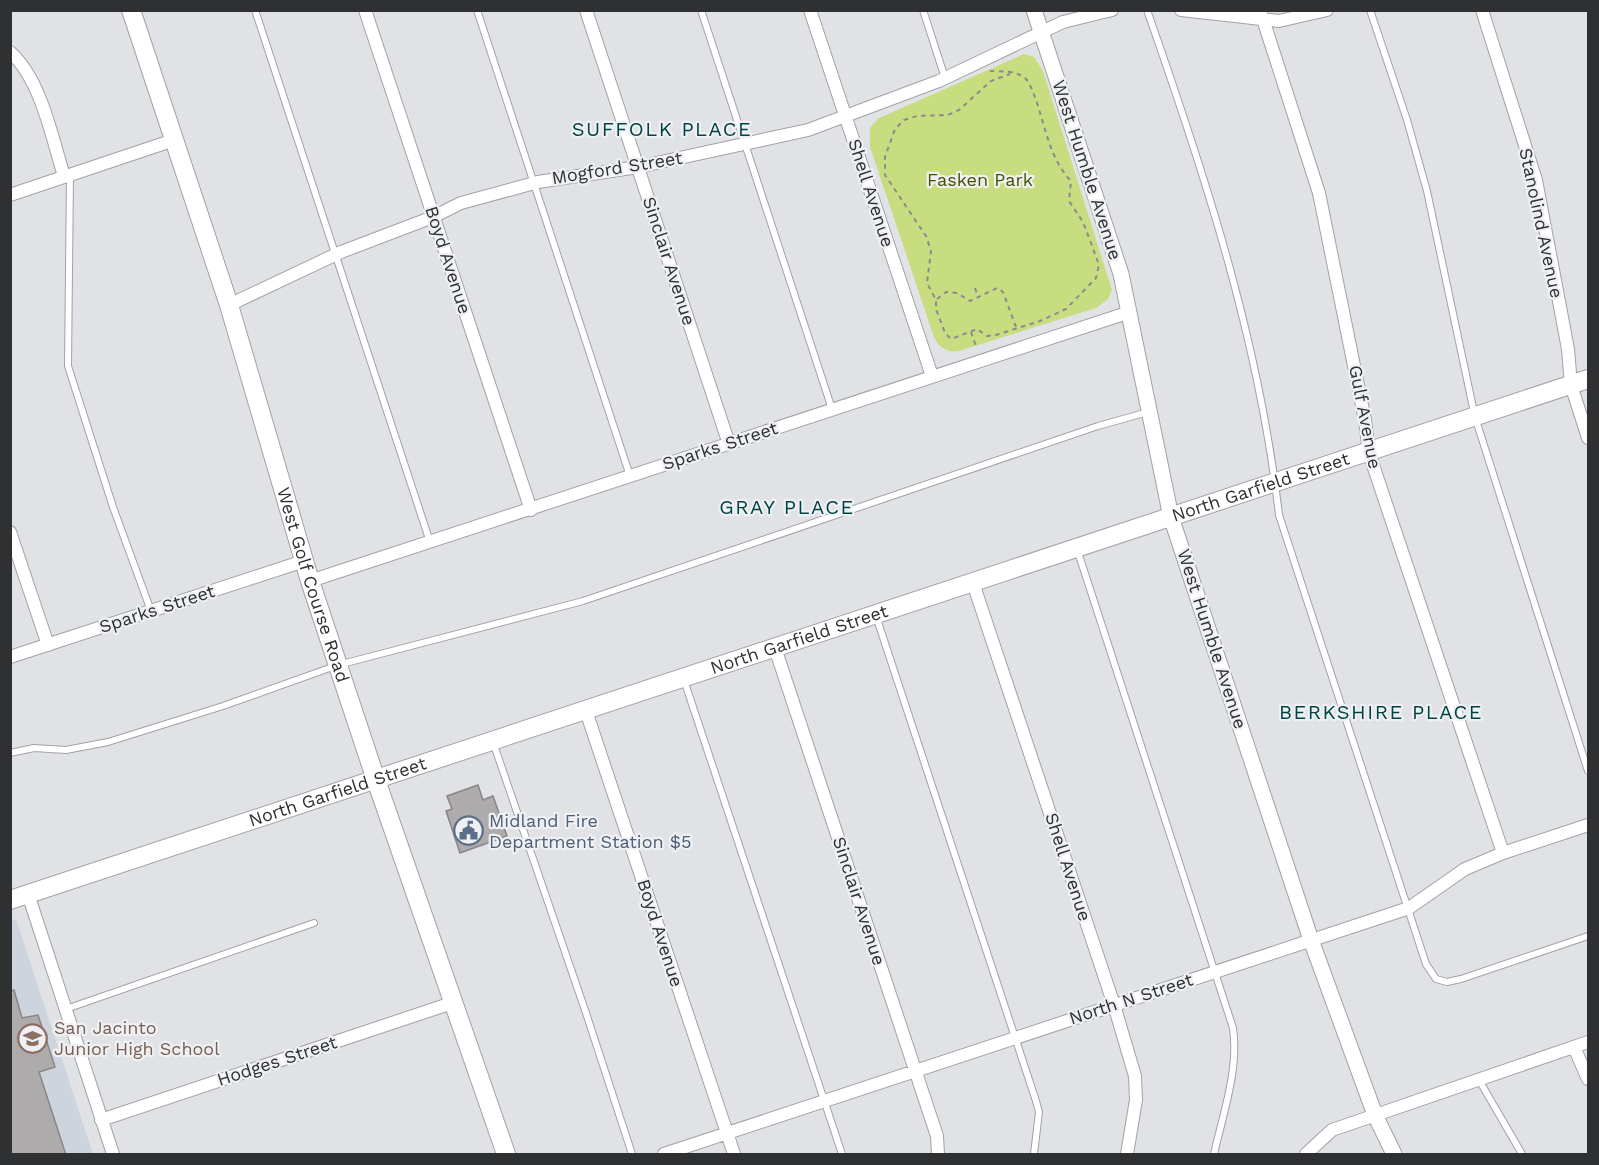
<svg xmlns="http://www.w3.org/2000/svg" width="1599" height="1165" viewBox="0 0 1599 1165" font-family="'Work Sans',sans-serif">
<rect width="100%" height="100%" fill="#e1e2e5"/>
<path fill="#ced4dd" d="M16,919L93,1154H11L10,921Z"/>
<path fill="#c8dc80" d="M1024,54L1034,57L1043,71L1112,290L1108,299L1096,308L959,351C948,353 939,348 934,337L870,147V128L879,118Z"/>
<path fill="#aeabac" stroke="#898587" stroke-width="1.5" d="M478,785L483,800L493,796L507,836L460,853L446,811L452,809L447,796Z
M14,990L22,1018L38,1015L55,1067L39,1072L66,1155H10V991Z"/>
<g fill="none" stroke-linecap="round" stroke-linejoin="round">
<defs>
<path id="service" d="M255,10L430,542
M477,10L630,476
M701,10L832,409
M923,10L945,78
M1147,10C1205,175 1259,340 1279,515L1426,964L1436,979L1447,982L1461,979L1588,936
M1370,10L1407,120L1427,191L1475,417L1588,771
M70,175L68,366L113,507L151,611
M1077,549L1233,1028C1239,1069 1223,1114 1214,1154
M876,616L1036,1101L1039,1112L1034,1154
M684,680L842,1154
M493,742L586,1013L632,1154
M10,753L34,748L66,750L108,742L223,706L338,665L583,601L1098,426L1148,412
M66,1009L314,923
M1479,1080L1522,1154"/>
<path id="minor" d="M365,10L531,510
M586,10L729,444
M810,10L932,376
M1181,10L1279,21L1327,10
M1260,10L1319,193L1365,420L1369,453L1503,853
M1482,10L1536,180L1568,349L1571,385L1588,438
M10,52C41,79 52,138 64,176
M10,195L174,140
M229,305L341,252L433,217L461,203L538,182L638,167L808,130L939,81L1063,22L1112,10
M10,532L48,645
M310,581L1130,312
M973,583L1114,1005L1135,1076L1136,1100L1127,1154
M775,648L937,1136L938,1154
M10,657L304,561
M586,711L734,1154
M28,894L113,1154
M1574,1047L1588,1079
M101,1120L452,1003
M664,1154L1409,908L1465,869L1503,853L1588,825
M1306,1154L1332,1130L1588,1042"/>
<path id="tertiary" d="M1034,10L1121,274L1171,517L1311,940L1375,1115L1394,1154"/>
<g id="secondary">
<path id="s1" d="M131,10L229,305L310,581L376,780L506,1154"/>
<path id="s2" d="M10,900L1588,379"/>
</g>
</defs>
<use href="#service" stroke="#a1a2a5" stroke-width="8"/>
<use href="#minor" stroke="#a1a2a5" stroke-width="14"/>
<use href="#tertiary" stroke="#a1a2a5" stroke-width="17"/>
<use href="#secondary" stroke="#a1a2a5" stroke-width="20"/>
<path stroke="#8a8b8d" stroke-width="2" stroke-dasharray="4.5 4.5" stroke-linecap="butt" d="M990,71C1000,71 1019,71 1026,79C1031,85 1033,93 1036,100C1046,129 1050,159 1071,181L1069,201L1083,222L1091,243L1099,265L1096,278L1066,309L1040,321L996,335L987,336L977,329L951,339L945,333L936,309V300L927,283L931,251L926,236L885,175V157L895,129L904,120L917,116L948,115L959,110L991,81L1010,74
M975,288L978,297
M937,299L946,292L957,293L970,301L997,288L1003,292L1016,327
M971,332L977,349"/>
<use href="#service" stroke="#fff" stroke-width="6"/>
<use href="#minor" stroke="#fff" stroke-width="12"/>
<use href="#tertiary" stroke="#fff" stroke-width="15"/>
<use href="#secondary" stroke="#fff" stroke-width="18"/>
</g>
<defs>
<symbol id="civic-ring" viewBox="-11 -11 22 22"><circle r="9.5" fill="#eef0f3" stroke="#5c6f8a" stroke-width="1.5"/><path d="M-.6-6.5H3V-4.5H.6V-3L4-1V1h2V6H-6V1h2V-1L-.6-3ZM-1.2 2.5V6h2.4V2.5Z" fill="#5c6f8a"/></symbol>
<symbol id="school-ring" viewBox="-11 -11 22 22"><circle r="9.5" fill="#eef0f3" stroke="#8d6e63" stroke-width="1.5"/><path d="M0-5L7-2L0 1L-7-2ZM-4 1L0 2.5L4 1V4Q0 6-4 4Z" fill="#8d6e63"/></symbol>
</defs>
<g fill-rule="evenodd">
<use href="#civic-ring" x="452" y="814" width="33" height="33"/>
<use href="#school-ring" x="16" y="1022" width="33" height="33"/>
</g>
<g text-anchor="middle" stroke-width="4.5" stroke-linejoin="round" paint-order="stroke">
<g font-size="18" fill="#2f3031" stroke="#eef0f3">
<text transform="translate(617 168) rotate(-9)" y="6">Mogford Street</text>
<text transform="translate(1087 170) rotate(72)" y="6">West Humble Avenue</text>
<text transform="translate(871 193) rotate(72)" y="6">Shell Avenue</text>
<text transform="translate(1541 223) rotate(78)" y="6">Stanolind Avenue</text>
<text transform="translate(448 260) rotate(72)" y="6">Boyd Avenue</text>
<text transform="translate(669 261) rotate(72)" y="6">Sinclair Avenue</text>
<text transform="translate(1365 417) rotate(79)" y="6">Gulf Avenue</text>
<text transform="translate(720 446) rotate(-18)" y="6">Sparks Street</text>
<text dy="6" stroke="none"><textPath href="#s2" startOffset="1317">North Garfield Street</textPath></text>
<text dy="6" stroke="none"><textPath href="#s1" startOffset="603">West Golf Course Road</textPath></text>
<text transform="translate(157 609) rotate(-18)" y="6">Sparks Street</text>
<text transform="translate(1212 639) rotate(72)" y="6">West Humble Avenue</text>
<text dy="6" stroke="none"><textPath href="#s2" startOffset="831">North Garfield Street</textPath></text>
<text dy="6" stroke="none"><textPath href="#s2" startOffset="345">North Garfield Street</textPath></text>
<text transform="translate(1068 867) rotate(72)" y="6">Shell Avenue</text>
<text transform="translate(859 901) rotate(72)" y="6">Sinclair Avenue</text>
<text transform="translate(660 933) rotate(72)" y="6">Boyd Avenue</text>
<text transform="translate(1131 999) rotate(-18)" y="6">North N Street</text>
<text transform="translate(277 1061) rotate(-18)" y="6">Hodges Street</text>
</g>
<g font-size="18" fill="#455102" stroke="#eef0f3">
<text x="980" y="186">Fasken Park</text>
</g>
<g font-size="18" fill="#4e5e75" stroke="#eef0f3" text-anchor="start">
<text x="489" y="827">Midland Fire<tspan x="489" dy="21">Department Station $5</tspan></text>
</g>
<g font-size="18" fill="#785e54" stroke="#eef0f3" text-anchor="start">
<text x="54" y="1034">San Jacinto<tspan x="54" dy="21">Junior High School</tspan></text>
</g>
<g font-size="20" letter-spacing="1.5" fill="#004343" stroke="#eef0f3">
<text x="662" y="136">SUFFOLK PLACE</text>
<text x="787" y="514">GRAY PLACE</text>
<text x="1381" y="719">BERKSHIRE PLACE</text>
</g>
</g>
<rect width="1599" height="1165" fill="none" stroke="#2f3031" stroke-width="24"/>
</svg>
